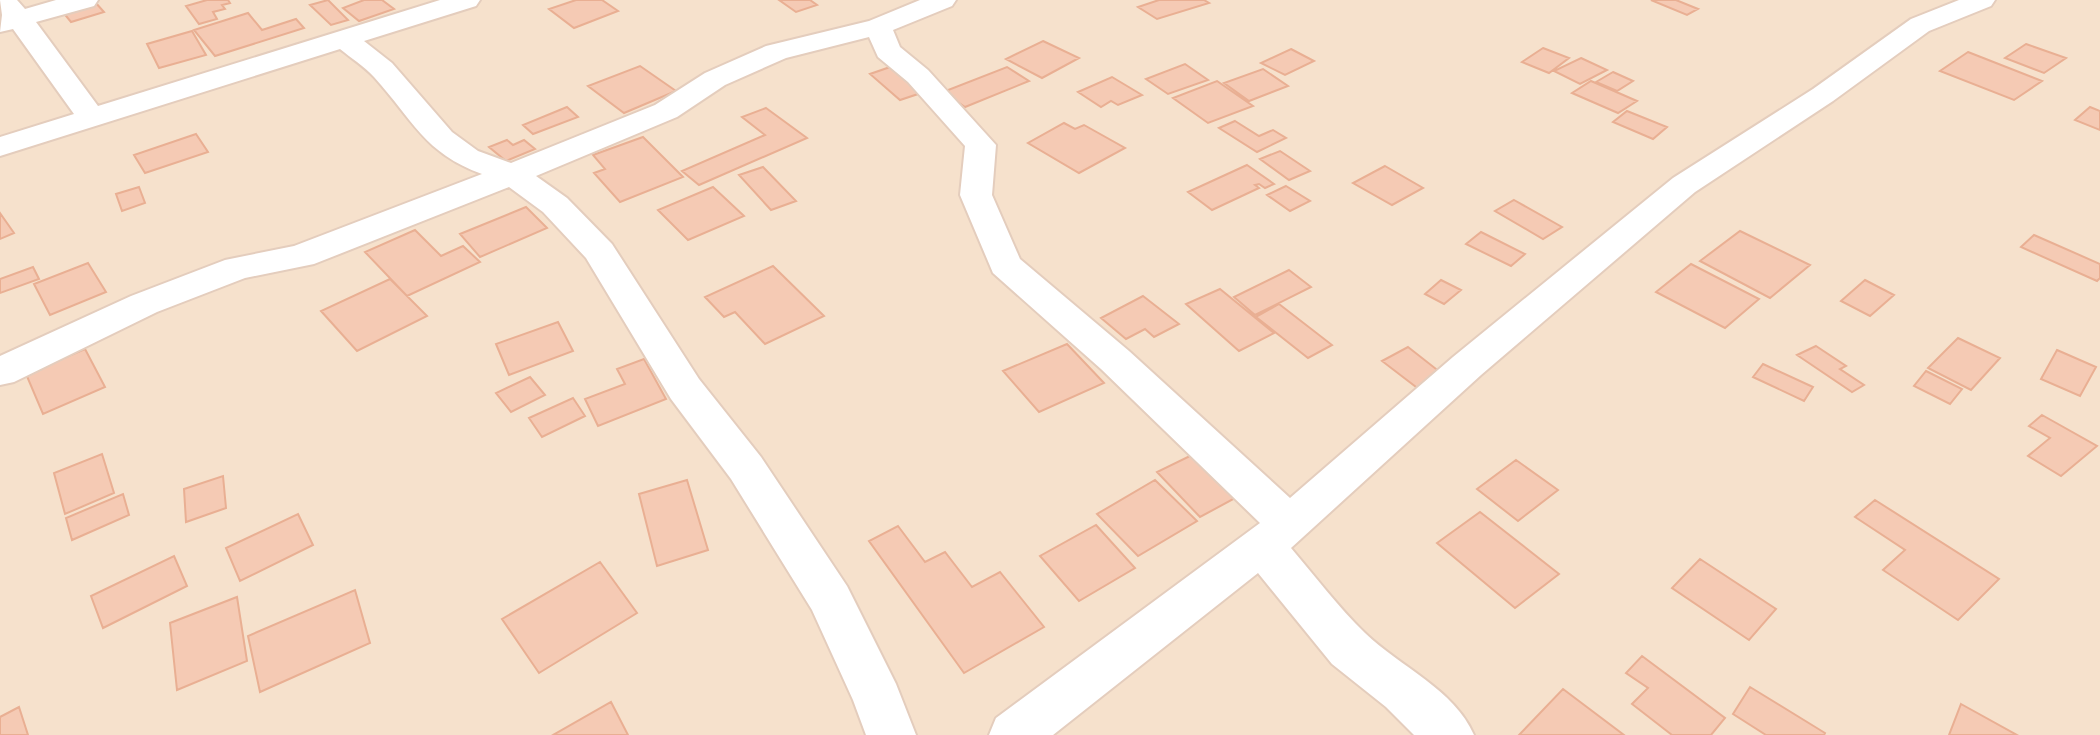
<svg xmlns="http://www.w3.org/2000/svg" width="2100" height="735" viewBox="0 0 2100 735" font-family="Signika,sans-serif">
<rect width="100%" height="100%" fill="#fef0de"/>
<path fill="#f6e1cc" d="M0,0H2100V735H0Z"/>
<path fill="#f5cab4" stroke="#e9af93" stroke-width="2" d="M207,0H228L230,3L222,5L225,9L213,12L217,19L199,24L186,6Z
M328,0L348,20L331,25L310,5Z
M364,0H382L394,9L359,21L343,8Z
M576,0H602L618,11L574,28L549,9Z
M779,0H810L817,5L796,12Z
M1159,0H1204L1209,3L1157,19L1138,7Z
M1651,0H1676L1698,9L1687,15Z
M95,2L104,12L71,22L62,11Z
M248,13L262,30L296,19L304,28L215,56L194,30Z
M192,31L206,55L159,68L147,44Z
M1043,41L1079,58L1042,78L1006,59Z
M2026,44L2066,58L2044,73L2005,58Z
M1543,48L1569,58L1549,73L1522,62Z
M1291,49L1314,61L1285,75L1261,63Z
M1968,52L2042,81L2014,100L1940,71Z
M1581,58L1607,70L1580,84L1554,71Z
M1185,64L1208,80L1168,94L1146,79Z
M896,65L927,91L900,100L870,74Z
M640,66L676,91L624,113L588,86Z
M1007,67L1029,81L965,107L943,92Z
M1263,69L1288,86L1249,101L1224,83Z
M1613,72L1633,81L1617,91L1596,82Z
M1112,77L1142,95L1118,105L1111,101L1101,107L1078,92Z
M1217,81L1253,106L1208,123L1173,98Z
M1591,81L1637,101L1618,113L1572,93Z
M567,107L578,117L533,134L523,125Z
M2090,107L2100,111V130L2075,120Z
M766,108L807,138L699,185L682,171L765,135L742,117Z
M1627,111L1667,127L1653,139L1613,122Z
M1235,121L1259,136L1273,130L1286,138L1257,152L1219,128Z
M1064,123L1075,129L1084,125L1125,148L1079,173L1028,143Z
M196,134L208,152L145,173L134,155Z
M643,137L683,177L620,202L594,173L605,169L593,155Z
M507,140L513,145L524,140L535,149L506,161L489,147Z
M1280,151L1310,171L1289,180L1260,159Z
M1247,165L1274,184L1265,188L1259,184L1255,185L1259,188L1212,210L1188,192Z
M1385,166L1423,188L1392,205L1353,183Z
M763,167L796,201L771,210L739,175Z
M1286,186L1310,201L1290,211L1267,195Z
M139,187L145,203L122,211L116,194Z
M713,187L744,216L688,240L658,210Z
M1514,200L1562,227L1543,239L1495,211Z
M526,207L547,228L480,257L460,234Z
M0,213L14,233L0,239Z
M415,230L441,256L463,246L480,262L407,296L365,252Z
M1740,231L1810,265L1770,298L1700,261Z
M1481,232L1525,254L1511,266L1466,244Z
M2034,235L2100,264V278L2097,281L2021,247Z
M88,263L106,292L50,315L34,284Z
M1691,264L1759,299L1725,328L1656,292Z
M773,266L824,316L765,344L735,312L724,317L705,297Z
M33,267L39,279L0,293V279Z
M1289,270L1311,287L1255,315L1234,297Z
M390,279L427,316L357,351L321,311Z
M1441,280L1461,290L1444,304L1425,294Z
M1865,280L1894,295L1870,316L1841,301Z
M1220,289L1274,333L1239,351L1186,304Z
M1143,296L1179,324L1154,337L1145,329L1126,339L1101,318Z
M1279,304L1332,345L1308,358L1256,317Z
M558,322L573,351L509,375L496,344Z
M1958,338L2000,358L1971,390L1928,368Z
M1067,344L1104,383L1039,412L1003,371Z
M1816,346L1846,366L1840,369L1864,385L1852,392L1797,355Z
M1408,347L1445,376L1420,390L1382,361Z
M85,349L105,387L43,414L26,374Z
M2057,350L2096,367L2080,396L2041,379Z
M644,359L666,399L598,426L585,399L625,384L617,369Z
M1763,364L1813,387L1804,401L1753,377Z
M1926,371L1962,389L1950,404L1914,386Z
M530,377L545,395L511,412L496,393Z
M573,398L585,416L542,437L529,418Z
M2042,415L2097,446L2061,476L2028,456L2050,438L2029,426Z
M102,454L114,493L65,514L54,473Z
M1194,454L1237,497L1200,517L1157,472Z
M1516,460L1558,490L1518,521L1477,489Z
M223,476L226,508L186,522L184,489Z
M687,480L708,550L657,566L639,494Z
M1155,480L1197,521L1138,556L1097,514Z
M123,494L129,515L72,540L66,518Z
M1875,500L1999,579L1958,620L1883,570L1905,550L1855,517Z
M1480,512L1559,574L1515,608L1437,543Z
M298,514L313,545L240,581L226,548Z
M1096,525L1135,568L1079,601L1040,556Z
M898,526L925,562L945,552L972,587L1000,572L1044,627L964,673L869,541Z
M174,556L187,586L103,628L91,596Z
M1700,559L1776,609L1749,640L1672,588Z
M600,562L637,613L539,673L502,619Z
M355,590L370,643L260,692L248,636Z
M237,597L247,661L177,690L170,623Z
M1642,656L1725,718L1711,735H1672L1632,704L1648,688L1626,673Z
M1750,687L1825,733L1824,735H1766L1733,714Z
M1563,689L1624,735H1519Z
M611,702L628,735H553Z
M1961,704L2017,735H1949Z
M19,707L28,735H0V717Z"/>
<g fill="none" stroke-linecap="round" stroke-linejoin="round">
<defs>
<path id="minor" d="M0,0H17L25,9L56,0H98L94,6L36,22L98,106L440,0H480L476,6L364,41L392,63L452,132L478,151L511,163L655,105L705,73L766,46L869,21L920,0H956L952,6L893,30L900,47L928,70L996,145L992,195L1020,259L1129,351L1290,498L1453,357L1673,178L1813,89L1911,19L1959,0H1995L1991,6L1929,31L1833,101L1695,192L1481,375L1291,548C1315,576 1338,607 1365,633C1400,667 1454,689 1474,735H1414L1386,707L1332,664L1258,573L1053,735H989L996,718L1260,523L1101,369L993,273L960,195L965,146L908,82L878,57L869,37L786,58L725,85L677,117L536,176L567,198L612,244L699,379L761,457L847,586L896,684L916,735H866L853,700L812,610L731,479L671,399L586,258L543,212L509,187L314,264L245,278L157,312L14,382L0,385V356L131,296L225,260L294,246L482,174C424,153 413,120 374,77C364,66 351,58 340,49L0,156V137L74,114L13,29L0,32L2,15Z"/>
</defs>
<use href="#minor" stroke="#e4cdbd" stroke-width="4"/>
<use href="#minor" fill="#fff" fill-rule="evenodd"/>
</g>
</svg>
